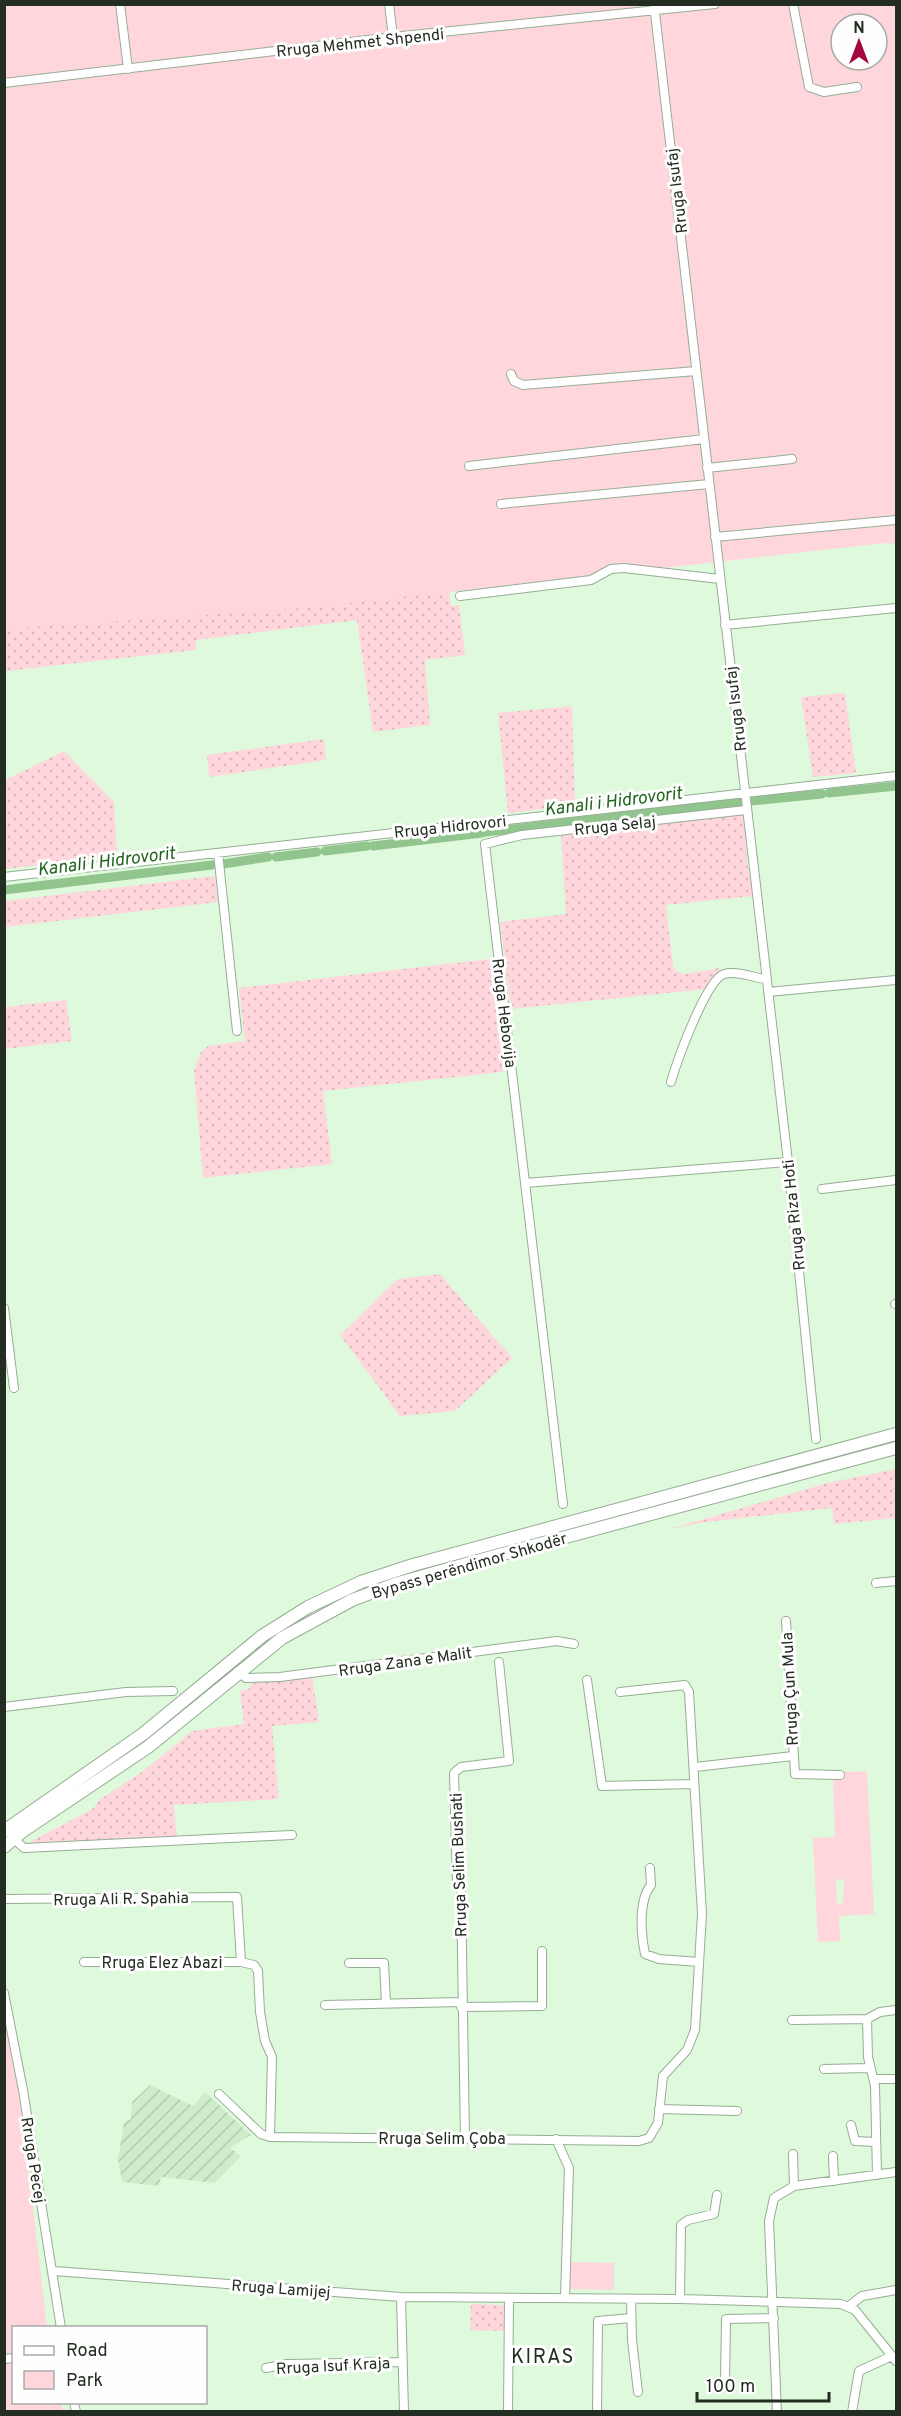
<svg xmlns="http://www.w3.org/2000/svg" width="901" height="2416" viewBox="0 0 901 2416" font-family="Overpass,sans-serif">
<defs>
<pattern id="industrial-furrows" width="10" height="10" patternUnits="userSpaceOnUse" patternTransform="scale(1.5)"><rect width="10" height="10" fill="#ceecca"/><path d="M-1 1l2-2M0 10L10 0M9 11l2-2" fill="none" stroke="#b1cbad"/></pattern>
<pattern id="grass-dots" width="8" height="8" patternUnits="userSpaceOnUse" patternTransform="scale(1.5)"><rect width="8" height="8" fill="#fed6db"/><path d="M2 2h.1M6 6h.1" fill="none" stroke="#dab8bc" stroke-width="1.8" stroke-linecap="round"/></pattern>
</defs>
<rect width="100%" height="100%" fill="#dff9dc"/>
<path fill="url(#industrial-furrows)" d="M150,2085L193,2106L205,2092L251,2135L230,2148L241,2156L215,2183L161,2177L159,2186L122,2182L118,2159L124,2122L131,2119L132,2102Z"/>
<path fill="url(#grass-dots)" d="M442,536L451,606L459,605L465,655L425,660L430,725L373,732L357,620L196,640V650L5,671L4,605Z
M845,693L856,773L813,777L801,697Z
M572,706L575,805L508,813L498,713Z
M324,739L326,760L209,777L207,755Z
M64,751L114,802L117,856L5,869V780Z
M744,814L747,862L753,896L666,905L673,966L676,971L684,974L720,968L707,989L511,1009L500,922L566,914L561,834Z
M215,876L218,902L5,927V901Z
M490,959L503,1072L323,1091L332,1164L203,1178L194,1071L201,1052L208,1046L245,1041L239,988Z
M66,1000L72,1041L5,1049V1007Z
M440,1274L512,1358L455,1411L400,1416L340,1335L398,1279Z
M896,1469V1518L834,1524L832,1508L705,1522L670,1529L828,1483Z
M312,1676L319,1722L272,1726L279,1799L174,1805L177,1840L28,1846L32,1841L94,1808L99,1800L142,1772L192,1731L244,1724L240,1691L249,1689L252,1683Z
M471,2304L505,2305V2331L470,2330Z"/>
<path fill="#fed6db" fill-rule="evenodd" d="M5,5H896V544L886,543L305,608L5,629ZM841,24H877V60H841Z
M867,1771L874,1914L839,1916L840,1941L818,1942L813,1838L835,1837L833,1778L844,1777V1772ZM844,1879L843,1903L837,1904L836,1880Z
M4,1963L47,2327L14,2328V2402L61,2403L63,2411H5Z
M571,2262L614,2263V2290L570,2289Z"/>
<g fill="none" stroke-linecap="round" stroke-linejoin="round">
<path stroke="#92c48d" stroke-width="9" d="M829,793L896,786
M751,801L822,794
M486,832L743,802
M373,846L482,833
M325,851L367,846
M276,857L317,852
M223,864L268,857
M4,890L212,865"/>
<defs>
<path id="minor" d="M120,4L128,69
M389,4L393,37
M654,4L788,1162L816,1439
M793,4L809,87L824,92L857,87
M4,83L393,37L715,4
M511,374L514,381L523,385L696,371
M469,466L704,439
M707,468L792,459
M501,504L709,484
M715,537L896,520
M460,596L591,580L611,569L624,568L720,579
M725,625L896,608
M218,853L237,1031
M4,877L896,776
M768,992L896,980
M671,1082C677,1061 706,980 724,974C736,970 754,978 766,979
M525,1183L788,1162
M822,1189L896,1180
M895,1304H896
M4,1308L14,1388
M563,1504L485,844L522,835L746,810
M876,1583L896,1581
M786,1621L795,1774L840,1775
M237,1672L246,1678L280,1677L557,1641L574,1644
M587,1680L602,1786L694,1784
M4,1707L126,1692L173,1691
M695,1767L793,1756
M14,1839L24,1848L292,1835
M650,1868L651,1885C638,1901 641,1934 645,1954L659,1959L699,1962
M4,1899L237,1897L241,1962
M84,1962H241L254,1965L258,1971L260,2012L265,2041L272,2057L270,2137
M349,1963H384L386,2003
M4,1993L23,2090L61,2328
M325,2005L461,2002
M461,2007L542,2006V1951
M867,2019L868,2057L875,2086L877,2175
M792,2020L867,2019L880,2012L896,2010
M824,2069L869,2068
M874,2079H896
M219,2094L261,2134L270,2137L639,2141L649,2138L658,2123L663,2076L687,2050L695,2030L702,1914L689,1692L685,1685L620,1692
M659,2109L737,2111
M851,2125L855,2141L875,2142
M465,2139L461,1889L457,1884L454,1773L461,1767L509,1761L499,1662
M556,2139L569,2168L565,2298
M793,2154L794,2186
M833,2156L834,2181
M54,2271L401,2297L680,2299L841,2304L855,2310L896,2361
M401,2297L404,2412
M631,2299L632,2340L638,2392
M680,2299L681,2225L688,2220L714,2214L717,2195
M849,2306L862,2296L896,2290
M4,2359L14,2358
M266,2368L287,2364L401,2362
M725,2381L726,2319L774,2318
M74,2402L76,2412
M508,2412L509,2298
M597,2412L598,2321L631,2318
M777,2412L769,2221L774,2198L794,2186L896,2172
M852,2412L859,2371L892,2356"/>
<path id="highway" d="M4,1831L143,1734L262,1636L308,1607L361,1582L413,1565L896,1434
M4,1847L23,1831L148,1747L282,1638L352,1600L395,1584L473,1562L896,1448"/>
</defs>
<use href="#minor" stroke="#95ae93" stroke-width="10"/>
<use href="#highway" stroke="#95ae93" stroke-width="14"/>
<use href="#minor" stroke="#fff" stroke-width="8"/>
<use href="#highway" stroke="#fff" stroke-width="12"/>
</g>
<g text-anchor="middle" stroke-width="6" stroke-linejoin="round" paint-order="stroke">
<g font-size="16" fill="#242d22" stroke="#fefefe">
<text transform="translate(360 42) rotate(-6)" y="6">Rruga Mehmet Shpendi</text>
<text transform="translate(676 191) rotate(-97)" y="6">Rruga Isufaj</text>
<text transform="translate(735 709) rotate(-97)" y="6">Rruga Isufaj</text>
<text transform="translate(615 825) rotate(-6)" y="6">Rruga Selaj</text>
<text transform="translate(450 826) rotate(-6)" y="6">Rruga Hidrovori</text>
<text transform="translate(505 1013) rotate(83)" y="6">Rruga Hebovija</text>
<text transform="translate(793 1215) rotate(-96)" y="6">Rruga Riza Hoti</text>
<text transform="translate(469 1565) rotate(-16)" y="6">Bypass perëndimor Shkodër</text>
<text transform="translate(405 1661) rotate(-8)" y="6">Rruga Zana e Malit</text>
<text transform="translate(789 1689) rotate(-93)" y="6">Rruga Çun Mula</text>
<text transform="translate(458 1865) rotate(-92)" y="6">Rruga Selim Bushati</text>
<text transform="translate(121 1898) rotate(-1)" y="6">Rruga Ali R. Spahia</text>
<text x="162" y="1968">Rruga Elez Abazi</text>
<text x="442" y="2144">Rruga Selim Çoba</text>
<text transform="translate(34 2160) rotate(81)" y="6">Rruga Pecej</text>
<text transform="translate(281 2288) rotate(4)" y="6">Rruga Lamijej</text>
<text transform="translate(333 2365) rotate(-3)" y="6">Rruga Isuf Kraja</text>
</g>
<g font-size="18" font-style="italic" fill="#20631c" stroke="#fefefe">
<text transform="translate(613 801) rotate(-7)" y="6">Kanali i Hidrovorit</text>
<text transform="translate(106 861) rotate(-7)" y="6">Kanali i Hidrovorit</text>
</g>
<g font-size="20" letter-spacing="1.5" fill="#242d22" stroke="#fefefe">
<text x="543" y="2363">KIRAS</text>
</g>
</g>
<rect width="901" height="2416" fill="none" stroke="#242d22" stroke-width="12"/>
<rect x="12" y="2326" width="195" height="78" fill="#fefefe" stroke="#a7aaa6" stroke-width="1.5"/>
<rect x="24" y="2346" width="30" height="9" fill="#ffffff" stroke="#a7aaa6" stroke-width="1.5"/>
<text x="66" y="2356" font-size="18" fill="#242d22">Road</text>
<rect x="24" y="2371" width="30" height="18" fill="#fed6db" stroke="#a7aaa6" stroke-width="1.5"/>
<text x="66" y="2386" font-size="18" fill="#242d22">Park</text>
<g transform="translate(859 42)"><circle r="28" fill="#fefefe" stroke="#a7aaa6" stroke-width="1.5"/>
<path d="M0-4.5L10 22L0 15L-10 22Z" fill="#a3073f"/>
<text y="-9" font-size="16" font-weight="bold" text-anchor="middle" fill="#242d22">N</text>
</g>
<path d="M697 2392v9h132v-9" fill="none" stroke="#242d22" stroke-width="3"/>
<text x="706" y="2392" font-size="18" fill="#242d22" stroke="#fefefe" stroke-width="4.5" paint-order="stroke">100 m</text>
</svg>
